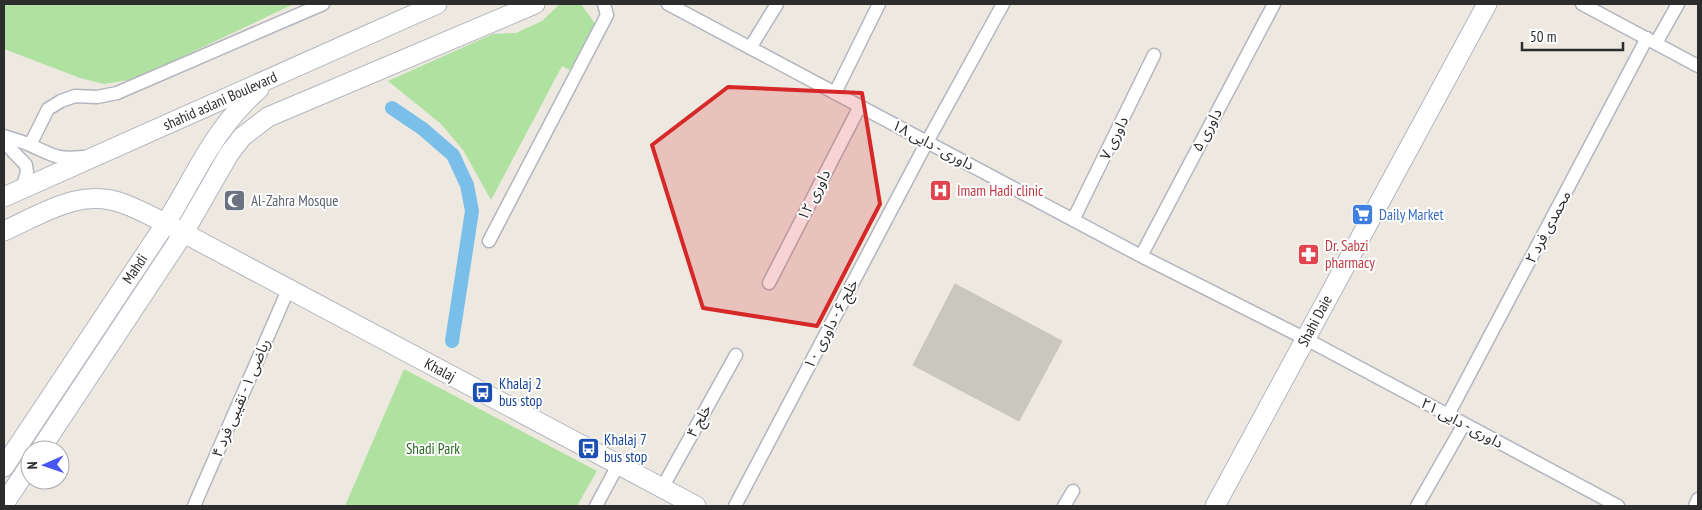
<svg xmlns="http://www.w3.org/2000/svg" width="1702" height="510" viewBox="0 0 1702 510" font-family="'PT Sans Narrow','Noto Sans Arabic',sans-serif">
<rect width="100%" height="100%" fill="#ede9e0"/>
<path fill="#afe1a0" d="M4,4H294L135,79L104,84L80,78L4,49Z
M560,4H581L596,25L570,70L562,66L491,200L463,150L441,124L388,81L493,34L516,33L542,21Z
M404,369L597,471L577,506H345Z"/>
<g fill="none" stroke-linecap="round" stroke-linejoin="round">
<path stroke="#7abfe9" stroke-width="14" d="M392,108L423,129L453,155L467,185L472,211L452,341"/>
</g>
<path fill="#c9c7be" stroke="#c9c5ba" d="M955,284L1062,341L1019,421L913,365Z"/>
<g fill="none" stroke-linecap="round" stroke-linejoin="round">
<defs>
<path id="street" d="M668,4L1141,256L1306,339L1618,506
M1582,4L1698,66
M1656,43L1678,4
M750,48L777,4
M835,93L879,4
M4,136C12,139 22,141 30,145C53,155 56,160 83,157
M4,142L26,165L27,172L22,189
M30,145L48,109L61,101L75,96L97,97L117,93L323,4
M1073,220L1154,55
M489,241L607,15L604,4
M1141,256L1274,4
M769,283L860,106
M1448,415L1647,38
M662,488L736,355
M194,506L288,290
M596,506L618,465
M735,506L927,142L1003,4
M1064,506L1073,491
M1417,506L1464,424
M1695,506L1698,499"/>
<path id="secondary" d="M4,197L437,4
M4,231C44,213 82,186 127,205C140,210 153,217 165,223L696,506
M40,450L183,234L229,154L242,137L268,117L535,4
M4,467C57,386 111,307 164,226C195,177 213,129 259,89
M4,504L30,465
M1215,506L1487,4"/>
</defs>
<use href="#street" stroke="#b3b5bf" stroke-width="15"/>
<use href="#secondary" stroke="#b3b5bf" stroke-width="21"/>
<use href="#street" stroke="#fff" stroke-width="12"/>
<use href="#secondary" stroke="#fff" stroke-width="19"/>
</g>
<path fill="#d62828" fill-opacity="0.2" stroke="#d62828" stroke-width="4" stroke-linejoin="round" d="M728,87L862,93L880,204L817,326L703,308L652,145Z"/>
<defs>
<symbol id="hospital-square" viewBox="-11 -11 22 22"><rect x="-9" y="-9" width="18" height="18" rx="4" fill="#e0444e" stroke="#fff"/><path d="M-5-5h3v3.5h4V-5h3V5h-3V1.5h-4V5h-3Z" fill="#fff"/></symbol>
<symbol id="mosque-square" viewBox="-11 -11 22 22"><rect x="-9" y="-9" width="18" height="18" rx="4" fill="#6b7280" stroke="#fff"/><path d="M3.5-4.9A6 6 0 1 0 3.5 4.9A5 5 0 1 1 3.5-4.9Z" fill="#fff"/></symbol>
<symbol id="supermarket-square" viewBox="-11 -11 22 22"><rect x="-9" y="-9" width="18" height="18" rx="4" fill="#3f7fe0" stroke="#fff"/><path d="M-6-5.5h2.5l.6 2H6L4.5 2H-2.5L-4.4-4H-6ZM-1.5 3.2a1.3 1.3 0 1 0 .1 0ZM3 3.2a1.3 1.3 0 1 0 .1 0Z" fill="#fff"/></symbol>
<symbol id="pharmacy-square" viewBox="-11 -11 22 22"><rect x="-9" y="-9" width="18" height="18" rx="4" fill="#e0444e" stroke="#fff"/><path d="M-2-6h4v4h4v4h-4v4h-4v-4h-4v-4h4Z" fill="#fff"/></symbol>
<symbol id="bus-square" viewBox="-11 -11 22 22"><rect x="-9" y="-9" width="18" height="18" rx="4" fill="#1a4fb4" stroke="#fff"/><path d="M-5-6H5V4H4V6H2V4H-2V6H-4V4H-5ZM-3.5-4V0h7V-4ZM-3.5 1.2v1.5H-2V1.2ZM2 1.2v1.5H3.5V1.2Z" fill="#fff"/></symbol>
</defs>
<g fill-rule="evenodd">
<use href="#hospital-square" x="928" y="178" width="25" height="25"/>
<use href="#mosque-square" x="222" y="188" width="25" height="25"/>
<use href="#supermarket-square" x="1350" y="202" width="25" height="25"/>
<use href="#pharmacy-square" x="1296" y="242" width="25" height="25"/>
<use href="#bus-square" x="470" y="380" width="25" height="25"/>
<use href="#bus-square" x="576" y="436" width="25" height="25"/>
</g>
<g text-anchor="middle" stroke-width="4" stroke-linejoin="round" paint-order="stroke">
<g font-size="15" fill="#2d2d2d" stroke="#fff">
<text transform="translate(220 101) rotate(-24)" y="5">shahid aslani Boulevard</text>
<text transform="translate(1207 130) rotate(-62)" y="5">داوری ۵</text>
<text transform="translate(1114 138) rotate(-64)" y="5">داوری ۷</text>
<text transform="translate(933 145) rotate(28)" y="5">داوری - دایی ۱۸</text>
<text transform="translate(814 195) rotate(-63)" y="5">داوری ۱۲</text>
<text transform="translate(1548 227) rotate(-62)" y="5">محمدی فرد ۲</text>
<text transform="translate(135 269) rotate(-56)" y="5">Mahdi</text>
<text transform="translate(1315 321) rotate(-62)" y="5">Shahi Daie</text>
<text transform="translate(831 324) rotate(-62)" y="5">خلج ۶ - داوری ۱۰</text>
<text transform="translate(440 370) rotate(28)" y="5">Khalaj</text>
<text transform="translate(241 398) rotate(-67)" y="5">ریاضی ۱ - نقیبی فرد ۴</text>
<text transform="translate(699 421) rotate(-61)" y="5">خلج ۴</text>
<text transform="translate(1462 423) rotate(28)" y="5">داوری - دایی ۲۱</text>
</g>
<g font-size="15" fill="#be3a42" stroke="#fff" text-anchor="start">
<text x="957" y="196">Imam Hadi clinic</text>
<text x="1325" y="251">Dr. Sabzi<tspan x="1325" dy="17">pharmacy</tspan></text>
</g>
<g font-size="15" fill="#5b616d" stroke="#fff" text-anchor="start">
<text x="251" y="206">Al-Zahra Mosque</text>
</g>
<g font-size="15" fill="#366cbe" stroke="#fff" text-anchor="start">
<text x="1379" y="220">Daily Market</text>
</g>
<g font-size="15" fill="#164399" stroke="#fff" text-anchor="start">
<text x="499" y="389">Khalaj 2<tspan x="499" dy="17">bus stop</tspan></text>
<text x="604" y="445">Khalaj 7<tspan x="604" dy="17">bus stop</tspan></text>
</g>
<g font-size="15" fill="#26681f" stroke="#fff">
<text x="433" y="454">Shadi Park</text>
</g>
</g>
<rect width="1702" height="510" fill="none" stroke="#2d2d2d" stroke-width="10"/>
<g transform="translate(45 465) rotate(268)"><circle r="24" fill="#ffffff" stroke="#ababab"/>
<path d="M0-4L9 19L0 12L-9 19Z" fill="#4a56f1"/>
<text y="-8" font-size="14" font-weight="bold" text-anchor="middle" fill="#2d2d2d">N</text>
</g>
<path d="M1522 42v8h101v-8" fill="none" stroke="#2d2d2d" stroke-width="2.5"/>
<text x="1530" y="42" font-size="15" fill="#2d2d2d" stroke="#ffffff" stroke-width="4" paint-order="stroke">50 m</text>
</svg>
